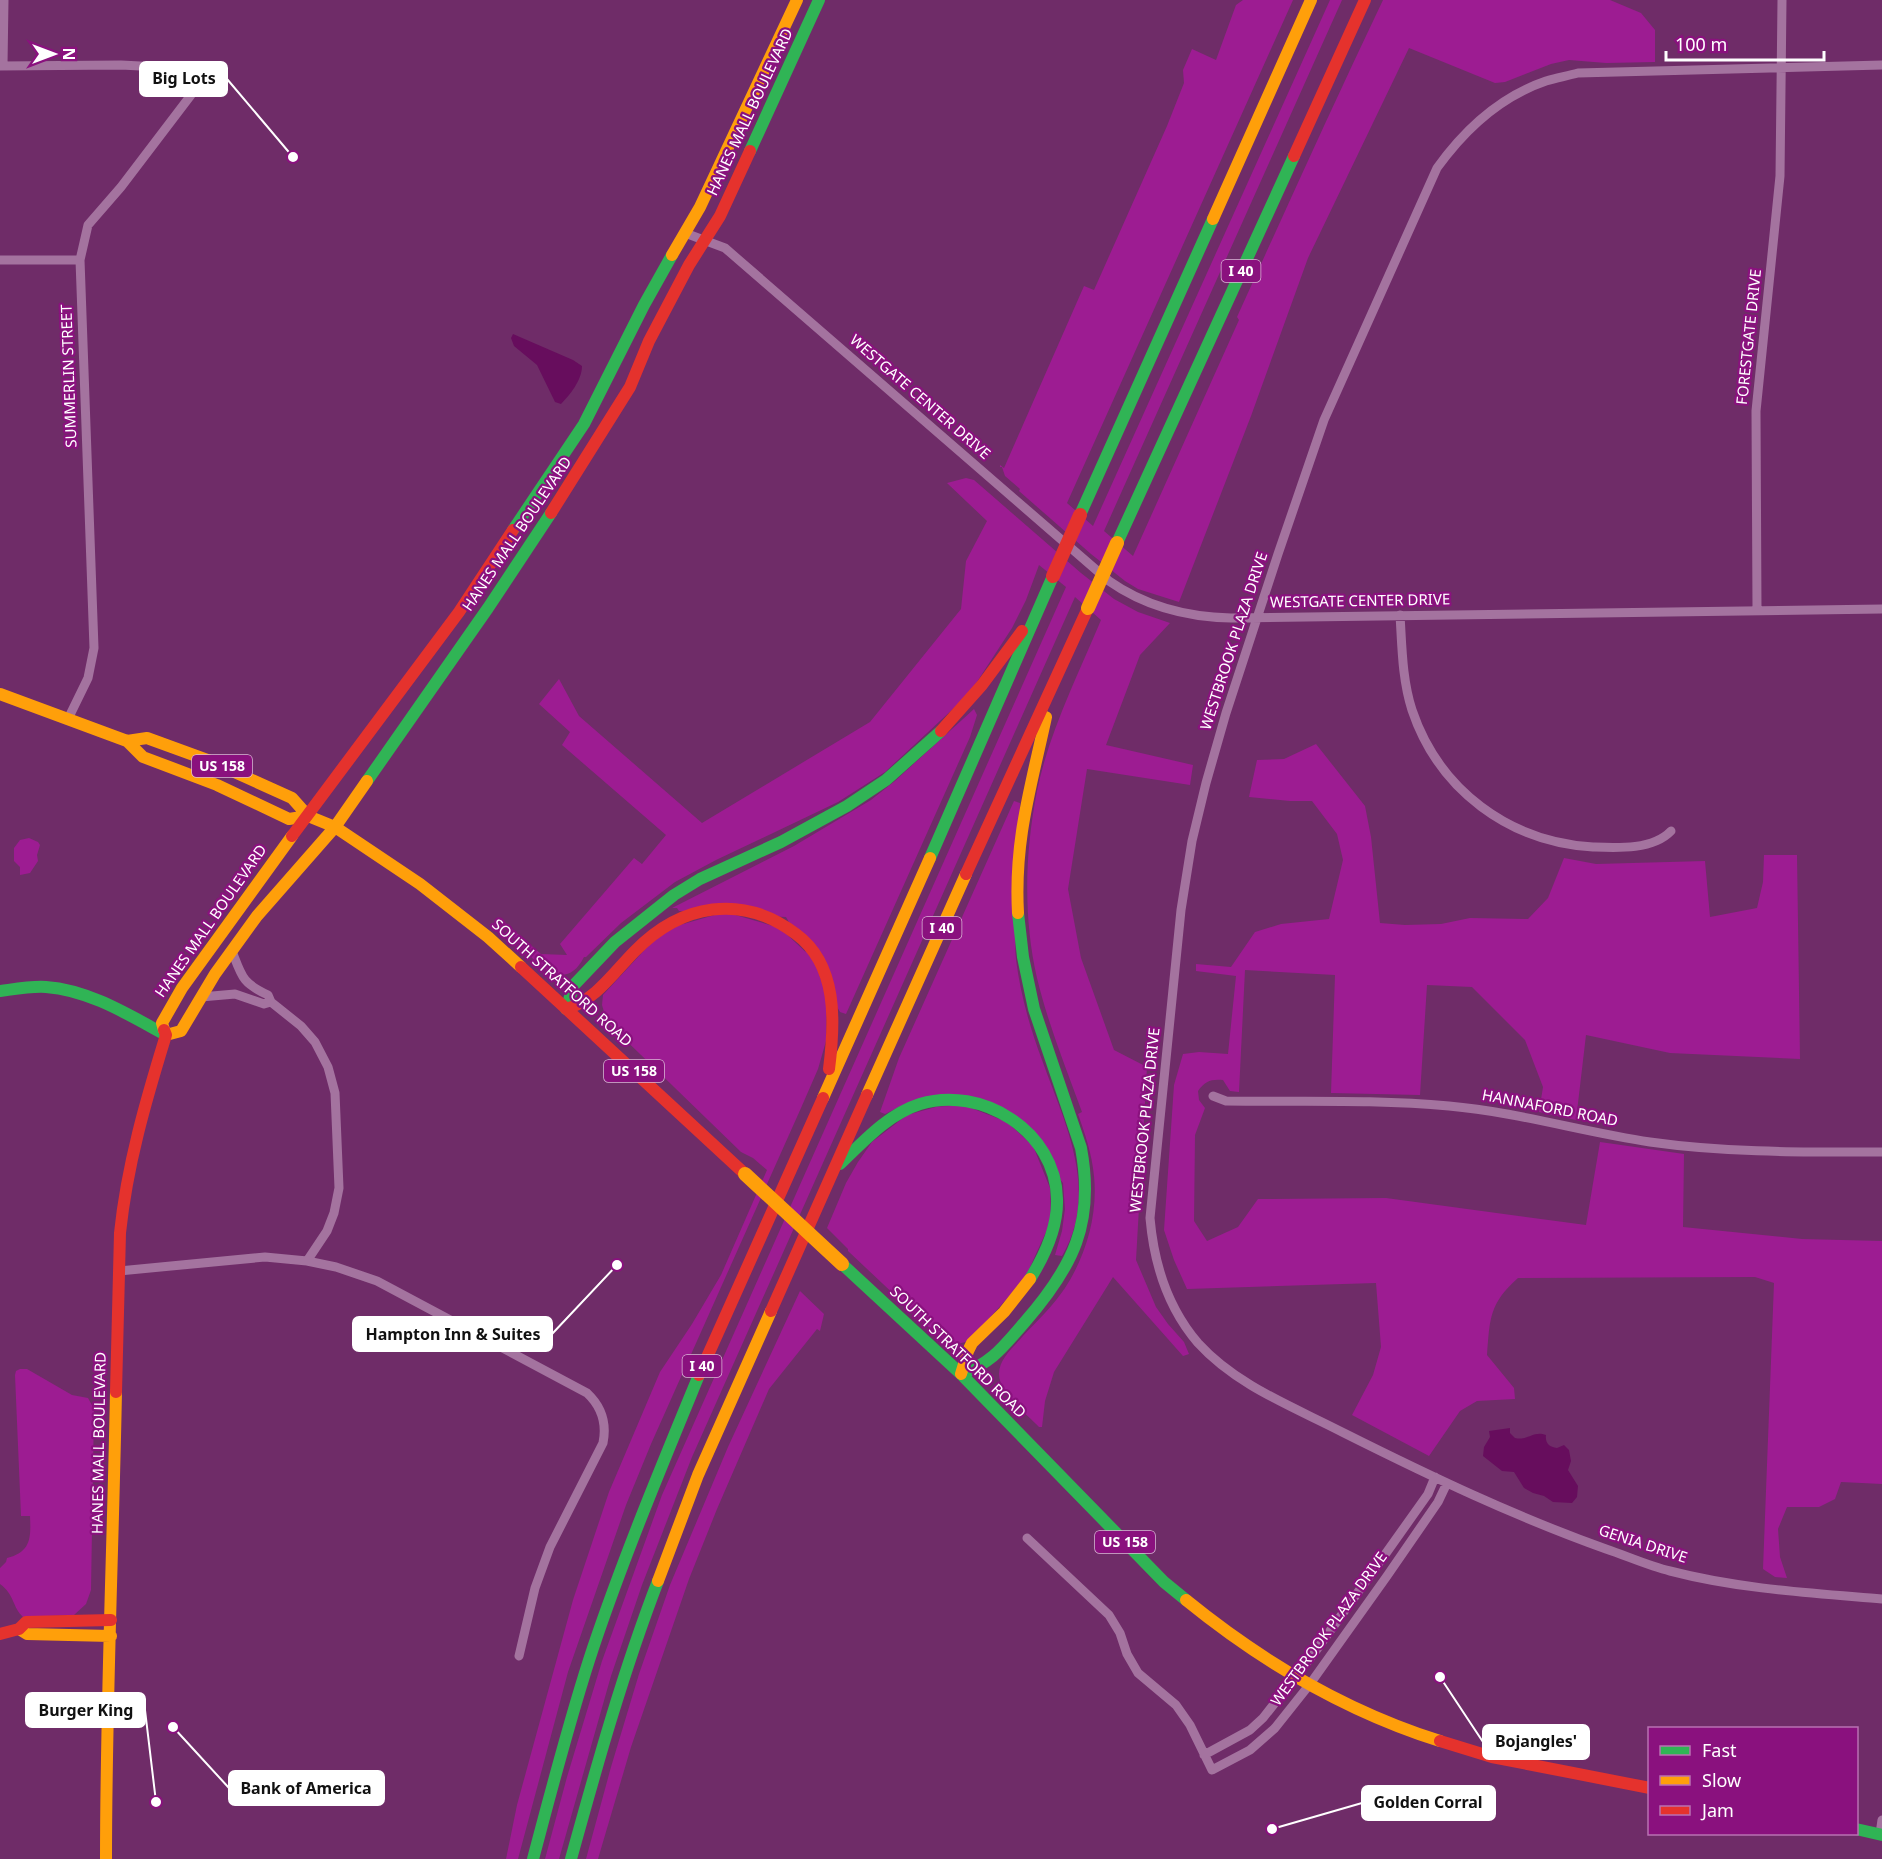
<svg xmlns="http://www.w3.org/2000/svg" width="1882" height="1859" viewBox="0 0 1882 1859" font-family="'Noto Sans',sans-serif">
<rect width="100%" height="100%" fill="#6f2c68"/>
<path fill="#9d1c92" d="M1243,0H1293L1067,503L1093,526L1330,0H1342L1104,531L1133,556L1239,320L1237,317C1285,211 1333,105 1383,0H1610L1641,13L1655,30V62L1606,63L1569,60L1551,64L1505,82L1495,83L1409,48L1308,258L1251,416L1179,602L1138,589L1125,581L1091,554L1019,491L1020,489L1005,476L1002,467H1000V465L1004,468L1084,286L1094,290L1167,126L1184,83L1183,70L1192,49L1216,60L1236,5Z
M966,478L974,480L1081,573L1114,599L1138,612L1170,623L1140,655L1106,745L1193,765L1190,785L1087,769L1068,889L1081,958L1114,1050L1147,1067L1136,1260L1156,1307L1168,1324L1184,1342L1189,1354L1183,1356L1113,1277L1054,1372L1045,1401L1042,1427H1039C1026,1413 999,1394 999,1374C999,1358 1014,1347 1023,1336C1037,1321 1053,1306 1065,1288C1086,1256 1098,1215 1094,1176C1092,1154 1085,1134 1078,1114L1082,1112C1066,1068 1048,1024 1037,978C1023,917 1025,852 1037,791C1049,732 1078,675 1101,620L1075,597L692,1457L642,1585L611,1676L559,1859H545L567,1777L602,1661L662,1495L1066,587L1039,565L1026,600L1012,628L969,694L885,772L838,802L716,860L675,882L621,923L586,957H584C559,1007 515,937 498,917L541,954L567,955L560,944L634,858L642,864L666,835L562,745L570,732L539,704L559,679L579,716L702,823L870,722L961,609L966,561L987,521L947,483Z
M974,709L977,715L970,737L846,1014L840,1012L786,917L679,911L677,908H672L794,846L871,800L895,781Z
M1316,744L1365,806L1371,837L1380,923L1405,925L1441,924L1470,918L1528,919L1548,898L1564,858L1596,864L1705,861L1710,917L1757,908L1763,882L1764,855H1797L1800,1059L1670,1053L1586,1035L1576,1120L1539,1112L1543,1087L1525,1040L1472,987L1427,985L1420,1095L1331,1093L1335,975L1245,970L1239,1092L1230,1091L1223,1080C1211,1079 1205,1081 1198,1091L1199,1100L1205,1108L1195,1135L1194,1221L1207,1241L1238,1227L1258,1199L1386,1198L1586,1225L1600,1142L1684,1154L1683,1227L1802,1239L1882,1241V1484L1841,1482L1835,1499L1819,1507H1787L1778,1529L1780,1557L1787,1578L1775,1577L1763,1569L1774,1283L1755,1277L1518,1278C1489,1304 1490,1318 1487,1355L1514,1388L1515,1399L1477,1401L1460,1411L1429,1456L1352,1415L1373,1375L1381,1347L1376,1283L1187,1289L1174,1260L1164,1230L1174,1085L1183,1054L1199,1052L1228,1054L1236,976L1196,971V964L1231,967L1255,932L1281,924L1329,919L1343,860L1337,834L1312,801H1290L1249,797L1257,760L1284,759Z
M1014,801L1020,803C1019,838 1018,873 1017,908C1017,925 1014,942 1016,959C1020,993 1030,1028 1042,1060C1065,1124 1100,1191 1062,1256L1055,1255L1062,1231L1065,1209L1063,1183L1002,1107L901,1106L885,1114L880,1112L899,1058Z
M29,838L38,842L40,845L37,855L38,861L30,873L20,875V867L14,861V848L20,840Z
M725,912L780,928L812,958L827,994L826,1041L818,1069L801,1108L651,1444L626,1505L568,1672L518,1859H506L517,1805L573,1600L609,1492L660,1372L692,1324L721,1275L767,1170L753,1158L741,1152L607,1022L602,1005L603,995L650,944L673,927Z
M966,1106L1007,1122L1033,1146L1050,1188L1051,1221L1025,1278L969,1341L954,1345L946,1341L935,1333L848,1251V1249L827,1228L846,1183L858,1162L872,1142L907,1115L936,1107Z
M800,1291L824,1314L820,1331L817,1329L769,1389L717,1509L689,1579L631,1747L598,1859H586L611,1767L639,1674L670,1585L728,1447Z
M20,1369H27L72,1395L88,1398L94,1409L91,1590L86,1604L74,1615L23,1617C12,1607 15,1595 0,1584V1568L6,1562L7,1558C31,1552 31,1538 30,1516H21L15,1375L16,1371Z"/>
<path fill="#670d5d" d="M513,334L573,360L582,366C582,380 570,395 561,404L555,402L537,365L514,346L511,338Z
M1510,1428V1433L1515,1438C1528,1441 1533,1430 1546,1435C1545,1443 1549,1447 1557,1448L1564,1445L1569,1450L1571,1461L1568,1470L1578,1486L1577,1497L1572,1503L1553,1502L1544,1496L1533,1493L1524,1488L1514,1472L1502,1471L1483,1456L1484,1447L1490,1437L1489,1431Z"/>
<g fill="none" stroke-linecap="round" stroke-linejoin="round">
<path stroke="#a4739f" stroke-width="9" d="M3,65L4,0
M1882,65L1578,73C1567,76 1556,78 1546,81C1499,97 1465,129 1437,168L1324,420L1278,554L1226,713L1206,783L1192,841L1181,910L1150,1218C1154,1264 1167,1307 1198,1343C1237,1386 1294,1407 1344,1433C1430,1476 1516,1517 1606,1549C1627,1556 1649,1566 1670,1571C1739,1589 1811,1593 1882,1599
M0,66L121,65L179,68L191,84V95L121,187L88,225L80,260L94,648L88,678L68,719
M685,233L725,248L1109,581C1146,607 1186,617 1231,618L1882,609
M0,260H80
M1757,610L1756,411L1780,176L1782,0
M1400,615C1402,646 1402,679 1412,710C1439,790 1509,842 1593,847C1617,848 1653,850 1671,831
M232,951C242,977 242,983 268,995L271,1002L301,1026L315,1042L328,1067L335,1093L339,1188L334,1213L327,1231L307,1261
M201,997L235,994L264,1004L271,1002
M1213,1096L1226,1101C1301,1102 1375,1099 1449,1106C1517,1112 1583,1132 1650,1142C1728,1153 1804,1152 1882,1152
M119,1271L265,1257L307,1261L336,1267L377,1281L587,1393C602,1407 607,1423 603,1443L550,1547L535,1588L519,1656
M1027,1538L1109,1615L1120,1633L1127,1654L1138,1673L1176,1705L1190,1725L1212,1770L1250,1750L1275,1728L1310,1684L1387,1576L1438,1502L1447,1483
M1204,1755L1250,1730L1263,1718L1312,1656L1384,1556L1428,1494L1435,1477
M1880,1834L1882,1820"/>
<path stroke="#30b455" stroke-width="12" d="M750,151L819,0
M1080,515L1213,219
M513,530L584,424L644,305L672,255
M1117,543L1294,156
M367,781L488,608L551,513
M930,858L1053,576
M0,991C15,989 31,986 46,987C89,990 129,1015 166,1035
M566,1009L574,985L615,942L674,895L700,879L781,842L847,806L886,780L941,731
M840,1164C863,1142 888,1114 920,1104C981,1085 1056,1131 1057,1199C1058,1228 1045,1255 1030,1279
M842,1264L961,1374L1164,1582L1186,1600
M961,1374C992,1363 1003,1347 1024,1323C1073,1267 1095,1223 1081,1148L1034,1009L1023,957L1018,913
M1856,1829L1882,1835
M533,1859C552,1788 570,1717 593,1648C624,1556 662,1465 699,1375
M571,1859C597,1765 623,1672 658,1581"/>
<path stroke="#ff9f0a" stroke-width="12" d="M1213,219L1311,0
M672,255L700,207L797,0
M0,694L127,741L143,757L217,785L289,819L308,816
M127,741L147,738L210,761L292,798L308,816L335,827L420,884L488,937L521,967
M1018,913C1014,840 1031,787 1046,717
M164,1030L162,1023L182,988L292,836
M166,1035L181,1031L215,974L257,916L335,827L367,781
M867,1095L966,874
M823,1098L930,858
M961,1374L968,1351L972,1343L1004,1312L1030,1279
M658,1581L698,1475L771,1311
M1186,1600C1261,1661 1348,1712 1440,1741
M19,1629L27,1634L111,1636
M106,1859C106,1703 113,1548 116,1392"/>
<path stroke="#e5322d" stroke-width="12" d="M1294,156L1365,0
M551,513L630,387L649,341L689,265L720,216L750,151
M941,731L982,685L1022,631
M292,836L459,612L513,530
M966,874L1088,608
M521,967L745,1174
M566,1009C596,1000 614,972 635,951C681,904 742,893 796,934C838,965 835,1022 829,1069
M771,1311L867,1095
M699,1375L823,1098
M116,1392L120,1233C127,1165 146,1100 166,1035L164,1030
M0,1634L19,1629L26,1622L111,1620
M1440,1741L1492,1757L1650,1788"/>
<path stroke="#ff9f0a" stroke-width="14" d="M1088,608L1117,543
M745,1174L842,1264"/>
<path stroke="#e5322d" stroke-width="14" d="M1053,576L1080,515"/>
</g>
<g text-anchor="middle" stroke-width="4.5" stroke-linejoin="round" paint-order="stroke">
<g fill="#8a117e" stroke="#dcb8d8" stroke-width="1.5">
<rect x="1221.5" y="260" width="39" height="22" rx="4.5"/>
<rect x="192" y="755" width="60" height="22" rx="4.5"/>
<rect x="922.5" y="917" width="39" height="22" rx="4.5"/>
<rect x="604" y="1060" width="60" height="22" rx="4.5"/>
<rect x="682.5" y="1355" width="39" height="22" rx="4.5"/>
<rect x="1095" y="1531" width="60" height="22" rx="4.5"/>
</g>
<g font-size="14" font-weight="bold" fill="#fff">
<text x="1241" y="276">I 40</text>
<text x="222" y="771">US 158</text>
<text x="942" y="933">I 40</text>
<text x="634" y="1076">US 158</text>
<text x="702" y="1371">I 40</text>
<text x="1125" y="1547">US 158</text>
</g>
<g font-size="15" fill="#fff" stroke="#8a117e">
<text transform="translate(750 112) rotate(-65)" y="5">HANES MALL BOULEVARD</text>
<text transform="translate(1749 337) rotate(-84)" y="5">FORESTGATE DRIVE</text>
<text transform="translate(69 376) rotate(-92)" y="5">SUMMERLIN STREET</text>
<text transform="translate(920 397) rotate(41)" y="5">WESTGATE CENTER DRIVE</text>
<text transform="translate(517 534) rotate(-56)" y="5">HANES MALL BOULEVARD</text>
<text transform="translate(1360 601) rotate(-1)" y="5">WESTGATE CENTER DRIVE</text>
<text transform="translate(1234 641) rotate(-72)" y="5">WESTBROOK PLAZA DRIVE</text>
<text transform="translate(211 921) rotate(-55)" y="5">HANES MALL BOULEVARD</text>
<text transform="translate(562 983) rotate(42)" y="5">SOUTH STRATFORD ROAD</text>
<text transform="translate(1550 1108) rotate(11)" y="5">HANNAFORD ROAD</text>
<text transform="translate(1145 1120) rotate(-84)" y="5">WESTBROOK PLAZA DRIVE</text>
<text transform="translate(958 1352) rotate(44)" y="5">SOUTH STRATFORD ROAD</text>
<text transform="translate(99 1443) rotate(-89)" y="5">HANES MALL BOULEVARD</text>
<text transform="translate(1643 1544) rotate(18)" y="5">GENIA DRIVE</text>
<text transform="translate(1329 1629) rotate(-54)" y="5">WESTBROOK PLAZA DRIVE</text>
</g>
</g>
<path fill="none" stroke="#fff" stroke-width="2" d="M293 157L227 79M617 1265L552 1334M156 1802L145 1710M1440 1677L1483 1742M173 1727L229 1788M1272 1829L1362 1803"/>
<g fill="#fff" stroke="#8a117e" stroke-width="2">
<circle cx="293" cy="157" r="6"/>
<circle cx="617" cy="1265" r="6"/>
<circle cx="156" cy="1802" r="6"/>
<circle cx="1440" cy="1677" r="6"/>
<circle cx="173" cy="1727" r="6"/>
<circle cx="1272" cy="1829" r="6"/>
</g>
<g fill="#fff" stroke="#fff" stroke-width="2">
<rect x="140" y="62" width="87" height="34" rx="6"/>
<rect x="353" y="1317" width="199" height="34" rx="6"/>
<rect x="26" y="1693" width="119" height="34" rx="6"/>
<rect x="1483" y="1725" width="106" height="34" rx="6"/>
<rect x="229" y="1771" width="155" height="34" rx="6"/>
<rect x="1362" y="1786" width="133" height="34" rx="6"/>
</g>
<g font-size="16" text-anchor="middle" font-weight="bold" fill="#111">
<text x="184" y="84">Big Lots</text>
<text x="453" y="1340">Hampton Inn &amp; Suites</text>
<text x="86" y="1716">Burger King</text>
<text x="1536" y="1747">Bojangles'</text>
<text x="306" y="1794">Bank of America</text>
<text x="1428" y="1808">Golden Corral</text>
</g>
<rect x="1648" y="1727" width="210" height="108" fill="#8a117e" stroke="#b970b2" stroke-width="1.5"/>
<rect x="1660" y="1746" width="30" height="9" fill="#30b455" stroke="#b970b2" stroke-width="1.5"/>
<text x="1702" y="1757" font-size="18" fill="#ffffff">Fast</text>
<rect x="1660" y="1776" width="30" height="9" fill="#ff9f0a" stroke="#b970b2" stroke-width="1.5"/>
<text x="1702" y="1787" font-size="18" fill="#ffffff">Slow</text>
<rect x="1660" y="1806" width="30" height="9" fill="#e5322d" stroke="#b970b2" stroke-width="1.5"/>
<text x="1702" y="1817" font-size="18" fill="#ffffff">Jam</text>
<g transform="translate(54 54) rotate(90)" stroke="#8a117e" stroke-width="4.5" paint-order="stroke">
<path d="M0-4.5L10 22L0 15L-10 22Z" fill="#ffffff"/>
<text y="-9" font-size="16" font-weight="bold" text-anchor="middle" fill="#ffffff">N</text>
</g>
<path d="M1666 51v9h158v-9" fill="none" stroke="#ffffff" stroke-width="3"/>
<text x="1675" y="51" font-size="18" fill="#ffffff" stroke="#8a117e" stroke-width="4.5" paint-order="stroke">100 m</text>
</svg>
